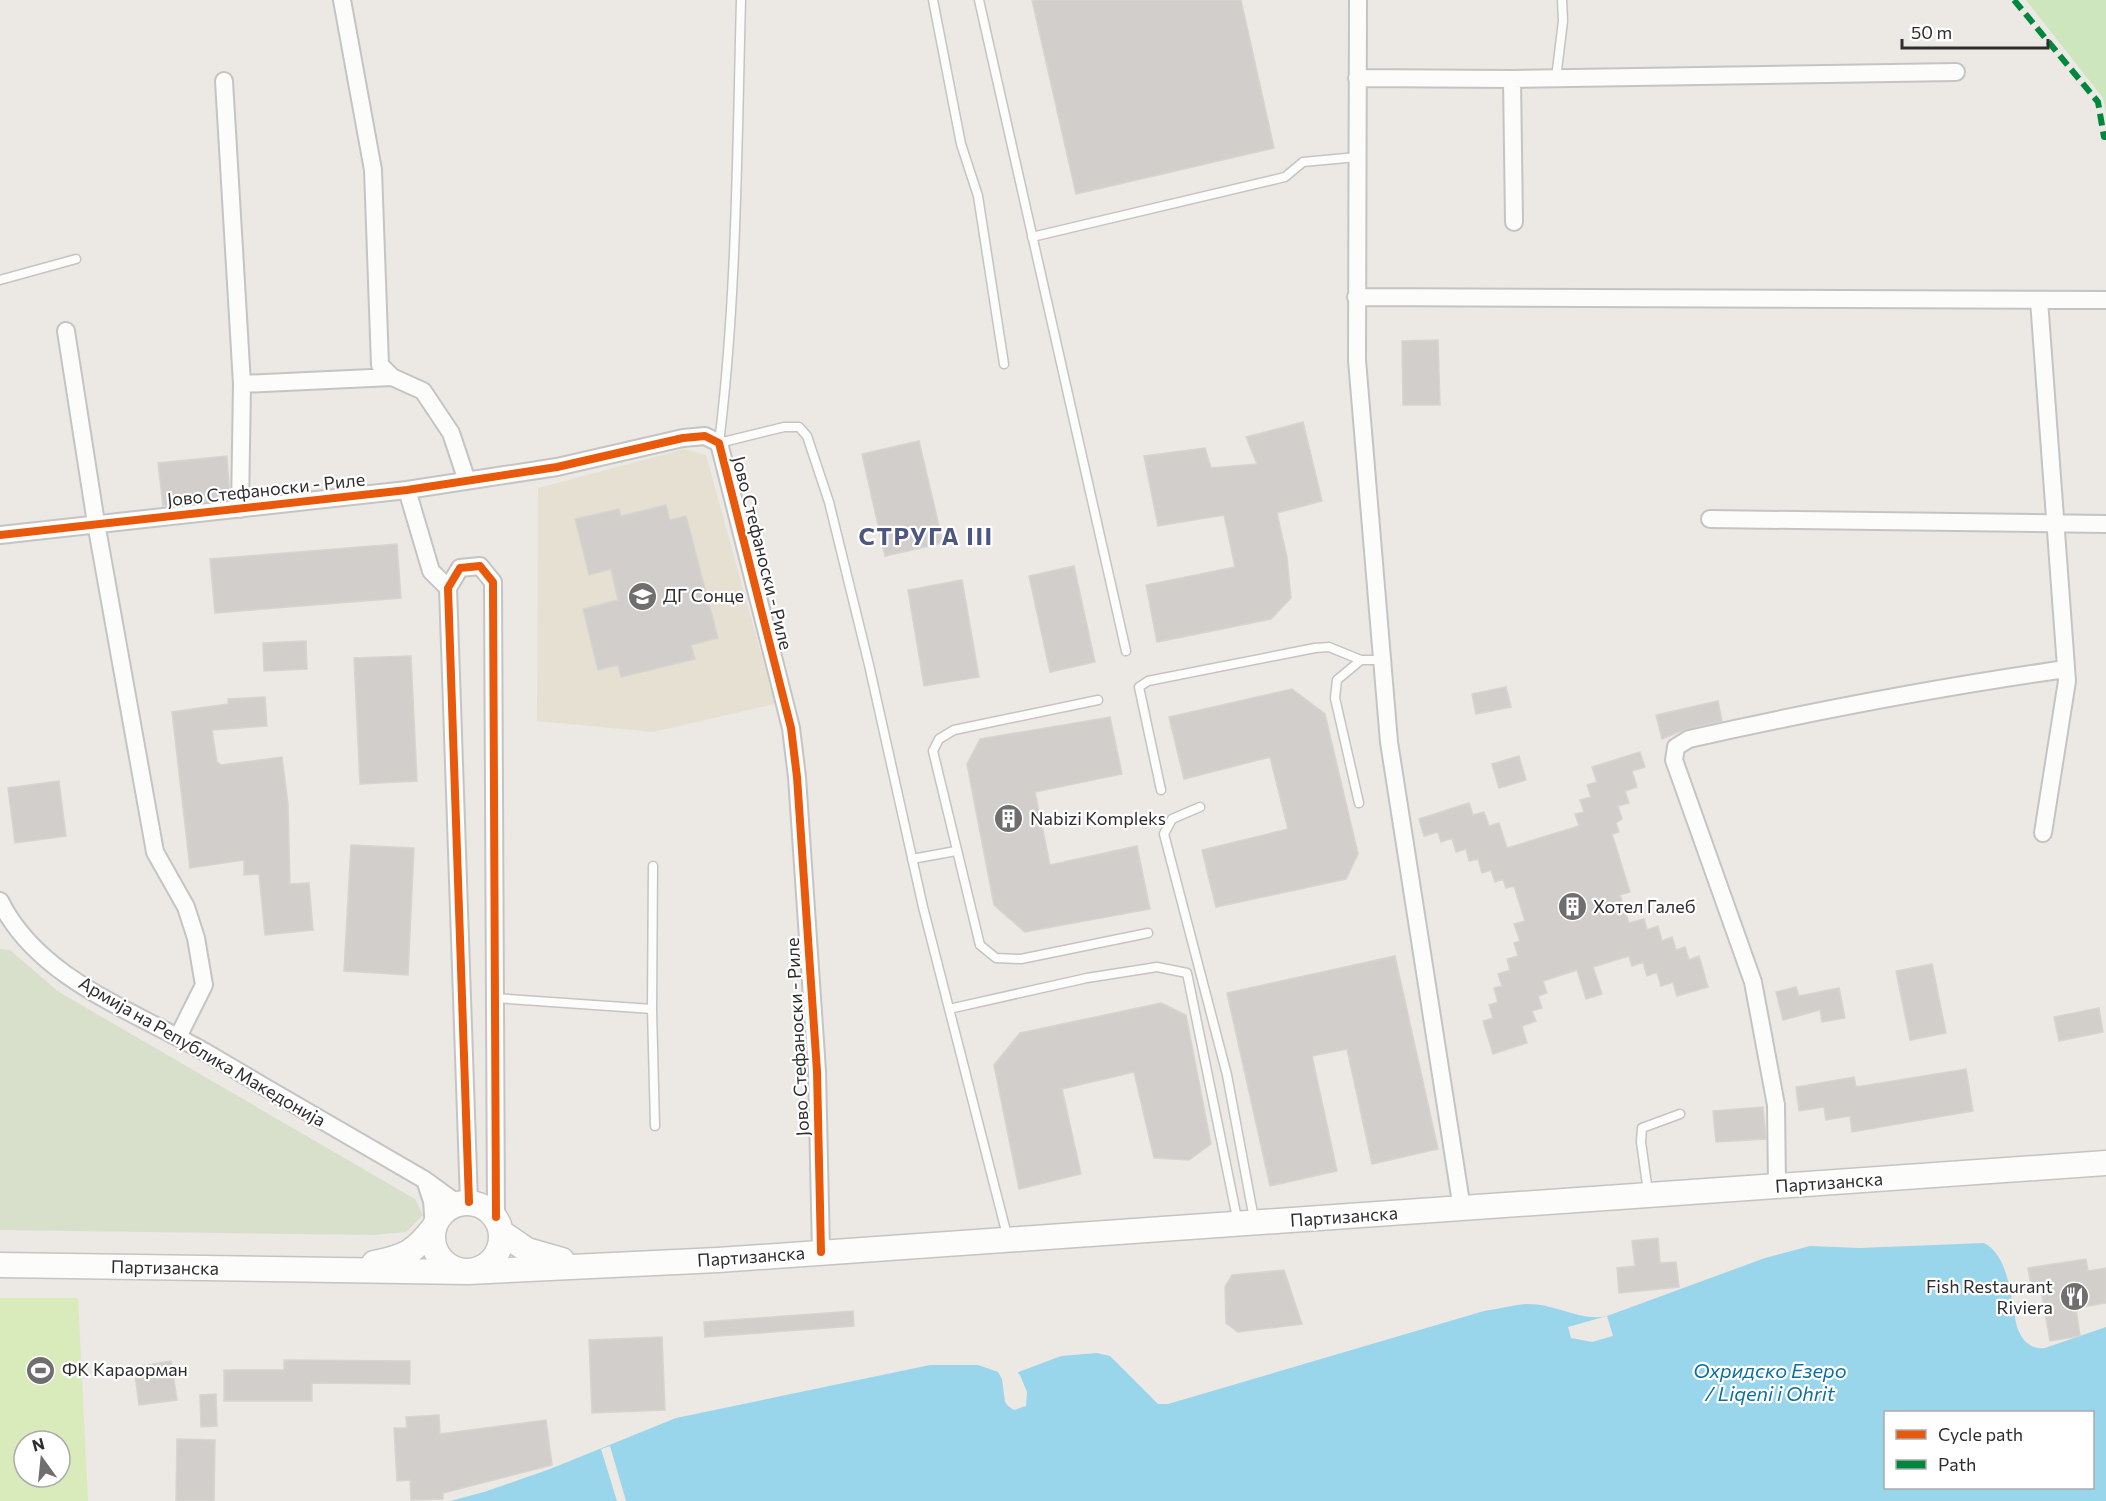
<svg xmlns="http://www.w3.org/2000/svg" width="2106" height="1501" viewBox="0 0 2106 1501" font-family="Commissioner,sans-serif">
<rect width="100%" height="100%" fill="#ece8e4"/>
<path fill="#e6e0d3" d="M685,449L706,455L775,704L653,732L537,721L538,488Z"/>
<path fill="#cee6be" d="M2026,0H2106V114L2103,98Z"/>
<path fill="#d8e0cc" d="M0,949L10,950L59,992L415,1199L423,1215L406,1232L374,1235L0,1230Z"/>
<path fill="#d9eabb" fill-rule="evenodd" d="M0,1298H78L88,1501H0ZM24,1441H60V1477H24Z"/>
<path fill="#99d6ec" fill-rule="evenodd" d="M1984,1243C2010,1256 2011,1302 2017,1327C2022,1340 2030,1350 2045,1348L2106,1327V1501H450L484,1492L550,1469L676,1418L930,1365H978L1004,1374H1013L1061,1356L1097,1353L1110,1356L1158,1404H1168L1484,1311C1498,1309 1513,1305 1527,1304C1554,1303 1581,1322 1607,1316L1765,1258L1810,1246L1860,1248ZM1886,1412H2092V1488H1886Z"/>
<path fill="#ece8e4" d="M1607,1316L1613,1336L1592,1342L1571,1338L1568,1327Z
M998,1372H1017L1020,1375L1027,1392L1026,1406L1014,1410L1008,1406L1005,1402L1002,1379Z
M610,1446L626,1501H617L601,1449Z"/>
<path fill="#d1cecb" stroke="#d7d4d0" stroke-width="1.5" d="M1032,0H1241L1274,148L1076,194Z
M1438,340L1440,405H1403L1402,341Z
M1303,422L1322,501L1277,513L1287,557L1291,598L1271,619L1157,642L1146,585L1235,567L1224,515L1158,526L1144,456L1205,448L1211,468L1257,464L1246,437Z
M919,441L943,543L885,556L862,454Z
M227,456L230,499L163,506L158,463Z
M666,505L670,520L686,516L718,638L691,645L695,659L621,677L618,665L598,670L583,609L618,600L611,569L589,575L575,519L619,509L621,516Z
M397,544L401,598L215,613L210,559Z
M1074,566L1095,662L1050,672L1029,576Z
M962,580L979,677L924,686L908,590Z
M306,641L307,669L264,671L263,643Z
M411,656L417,781L360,784L354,658Z
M1506,687L1511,707L1476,714L1472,694Z
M1292,689L1325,714L1358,854L1346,879L1216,907L1202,850L1288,829L1270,757L1184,779L1169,717Z
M265,697L267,726L212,730L217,762L221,765L282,757L288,804L290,884L309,883L313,930L265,935L259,874L244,875V860L190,868L172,712L228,704V699Z
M1718,701L1722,721L1686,729L1662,739L1656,715Z
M1110,717L1122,774L1035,792L1050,865L1137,846L1150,909L1025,932L994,905L967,764L980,739Z
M1640,752L1645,767L1632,771L1637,787L1625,791L1629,803L1618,806L1622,819L1616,823L1619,832L1612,834L1630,892L1620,895L1629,923L1644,919L1647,930L1658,926L1662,941L1672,937L1676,950L1685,947L1689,960L1699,956L1708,987L1677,996L1673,982L1661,986L1657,972L1647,976L1643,962L1632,966L1629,956L1593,967L1602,994L1586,999L1577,970L1543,981L1547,993L1538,996L1542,1008L1532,1011L1536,1021L1522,1026L1527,1043L1493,1054L1483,1021L1493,1018L1489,1005L1498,1002L1494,988L1502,986L1498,974L1510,970L1507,959L1518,956L1514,943L1520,941L1514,924L1525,921L1514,886L1506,888L1503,879L1495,882L1491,870L1482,873L1478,859L1469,861L1466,849L1456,852L1452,838L1441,842L1438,832L1424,836L1419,819L1469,803L1473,815L1484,812L1489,826L1499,823L1507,848L1579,826L1575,814L1584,812L1580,800L1591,797L1587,785L1597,782L1592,767Z
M1519,756L1526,780L1499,788L1492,764Z
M59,781L66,836L15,843L8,788Z
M351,845L414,848L408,975L344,971Z
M1395,956L1438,1149L1372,1164L1347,1049L1312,1056L1337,1171L1270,1186L1227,993Z
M1932,964L1946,1033L1910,1040L1896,971Z
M1796,987L1799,996L1839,988L1845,1018L1822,1022L1820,1010L1783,1020L1776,992Z
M1161,1003L1186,1015L1211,1144L1189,1160L1154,1158L1134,1072L1062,1089L1081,1174L1019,1189L994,1065L1020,1033Z
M2099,1008L2103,1032L2059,1041L2054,1017Z
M1966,1069L1973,1111L1852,1132L1850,1116L1826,1120L1824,1107L1799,1111L1796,1087L1854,1077L1856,1087Z
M1763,1107L1766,1139L1716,1142L1713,1111Z
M1658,1238L1660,1263L1676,1262L1679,1287L1619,1293L1617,1268L1635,1266L1632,1241Z
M2086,1259L2088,1271L2106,1268V1303L2076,1308L2080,1336L2050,1341L2041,1290L2032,1291L2028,1268Z
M1284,1270L1302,1324L1238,1332L1226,1323L1225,1287L1232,1275Z
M853,1311L854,1326L705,1337L704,1322Z
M662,1337L665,1410L592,1413L589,1340Z
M284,1360L410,1361V1384L312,1383V1401H224V1370H284Z
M171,1361L177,1400L139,1405L134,1367Z
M216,1394L217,1426L201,1427L200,1395Z
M439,1415L440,1434L546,1420L552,1465L443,1493V1499L411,1500L410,1480L397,1481L394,1428H407L406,1417Z
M177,1439L215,1440L214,1501H176Z"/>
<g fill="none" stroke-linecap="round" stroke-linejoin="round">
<defs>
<path id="lane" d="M741,0C737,147 737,298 719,443L784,427H799L807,436L829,502L869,665L923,907L1008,1239
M933,0L961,144L978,196L1004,364
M979,0L1126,651
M1556,78L1563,21L1562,0
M1032,237L1285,177L1303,162L1357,157
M0,280L76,259
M1098,700L954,730L939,739L933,751L980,945L996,958L1021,959L1148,933
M1161,790L1139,687L1148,681L1315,648L1329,647L1361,660
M1359,803L1335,698L1337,680L1361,660H1381
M1200,807L1172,819L1164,834L1227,1075L1254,1219
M912,859L956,851
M653,866L652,1009L655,1126
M495,998L652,1009
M949,1009L1087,978L1157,967L1187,973L1238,1223
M1648,1192L1641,1142L1642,1128L1680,1114"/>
<path id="street" d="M342,0L373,170L380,365L392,377L423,391L451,433L467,481
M1358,0L1357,360L1389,742L1462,1209
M1357,78L1512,79L1956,72
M1512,79L1514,222
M224,81L242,384L240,509
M1356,297L2106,300
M2039,300L2067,681L2043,833
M66,331L96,523L155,852L186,907L196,938L204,985L178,1037
M242,384L392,377
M407,490L431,571L448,588
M1710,519L2106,524
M0,535L407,490L557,467L683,438L705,436L719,443L791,728L797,777L817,1071L821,1252
M0,901C38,979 134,1011 205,1052C278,1095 351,1137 425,1180L458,1204
M425,1180L432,1201L434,1227
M1777,1186L1776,1105L1753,982L1674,760L1676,747L1689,739C1814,711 1939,687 2066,669
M469,1202L448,588L460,568L480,566L493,582L496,1217"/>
<path id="secondary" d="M433 1237a34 34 0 1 1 68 0a34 34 0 1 1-68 0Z
M502,1233L527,1250L562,1260
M374,1263C405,1257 415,1252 434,1227
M0,1265L468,1272L718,1260L2106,1163"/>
</defs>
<use href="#lane" stroke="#c5c4c5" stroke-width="11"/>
<use href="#street" stroke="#c5c4c5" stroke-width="20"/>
<use href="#secondary" stroke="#c5c4c5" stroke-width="27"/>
<use href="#lane" stroke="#fcfcfb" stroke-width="8"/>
<use href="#street" stroke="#fcfcfb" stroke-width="16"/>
<use href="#secondary" stroke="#fcfcfb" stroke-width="24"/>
<path stroke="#00873e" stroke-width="6" stroke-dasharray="12 6" stroke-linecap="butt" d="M2014,0L2098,102L2104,137H2106"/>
<defs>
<path id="cycleway" d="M0,535L407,490L557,467L683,438L705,436L719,443L791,728L797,777L817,1071L821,1252
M469,1202L448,588L460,568L480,566L493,582L496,1217"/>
</defs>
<use href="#cycleway" stroke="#fff" stroke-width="11"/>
<use href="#cycleway" stroke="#e8590c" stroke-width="8"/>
</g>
<defs>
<symbol id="school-disc" viewBox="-11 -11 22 22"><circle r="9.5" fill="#706f6e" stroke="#fff"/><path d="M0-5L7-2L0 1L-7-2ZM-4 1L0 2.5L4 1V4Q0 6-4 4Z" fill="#fff"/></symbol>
<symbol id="building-disc" viewBox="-11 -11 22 22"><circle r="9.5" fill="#706f6e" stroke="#fff"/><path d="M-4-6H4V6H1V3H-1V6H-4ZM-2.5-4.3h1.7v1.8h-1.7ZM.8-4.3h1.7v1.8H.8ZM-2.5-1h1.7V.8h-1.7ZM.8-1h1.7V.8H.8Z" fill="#fff"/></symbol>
<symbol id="restaurant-disc" viewBox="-11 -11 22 22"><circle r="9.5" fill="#706f6e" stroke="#fff"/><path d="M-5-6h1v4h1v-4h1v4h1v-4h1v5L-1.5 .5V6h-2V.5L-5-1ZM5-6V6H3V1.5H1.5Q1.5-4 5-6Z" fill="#fff"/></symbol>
<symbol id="stadium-disc" viewBox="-11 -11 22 22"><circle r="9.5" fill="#706f6e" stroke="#fff"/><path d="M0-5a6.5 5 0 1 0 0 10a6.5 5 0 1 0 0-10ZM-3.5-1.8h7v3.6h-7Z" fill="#fff"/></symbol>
</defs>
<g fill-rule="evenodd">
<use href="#school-disc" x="626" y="580" width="33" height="33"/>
<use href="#building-disc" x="992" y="802" width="33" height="33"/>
<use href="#building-disc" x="1556" y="890" width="33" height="33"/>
<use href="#restaurant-disc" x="2058" y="1280" width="33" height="33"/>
<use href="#stadium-disc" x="24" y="1354" width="33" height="33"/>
</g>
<g text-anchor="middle" stroke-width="4.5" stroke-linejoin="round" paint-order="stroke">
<g font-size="18" fill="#2e2e2e" stroke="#fff">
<text transform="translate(266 490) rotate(-6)" y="6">Јово Стефаноски - Риле</text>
<text transform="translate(762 553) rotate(76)" y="6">Јово Стефаноски - Риле</text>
<text transform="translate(798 1037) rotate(-93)" y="6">Јово Стефаноски - Риле</text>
<text transform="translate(202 1052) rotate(30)" y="6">Армија на Република Македонија</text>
<text transform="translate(1829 1183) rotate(-4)" y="6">Партизанска</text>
<text transform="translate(1344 1217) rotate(-4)" y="6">Партизанска</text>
<text transform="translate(751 1257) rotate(-4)" y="6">Партизанска</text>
<text transform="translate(165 1268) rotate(1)" y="6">Партизанска</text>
</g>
<g font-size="18" fill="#2e2e2e" stroke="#fff" text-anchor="start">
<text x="663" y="602">ДГ Сонце</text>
<text x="1030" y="825">Nabizi Kompleks</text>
<text x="1593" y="913">Хотел Галеб</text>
<text x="2053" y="1293" text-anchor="end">Fish Restaurant<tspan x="2053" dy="21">Riviera</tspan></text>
<text x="62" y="1376">ФК Караорман</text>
</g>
<g font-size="20" font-style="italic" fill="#0d6fa3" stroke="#fff">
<text x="1770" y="1378">Охридско Езеро<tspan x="1770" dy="23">/ Liqeni i Ohrit</tspan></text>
</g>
<g font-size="24" font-weight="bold" letter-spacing="1.5" fill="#4d5680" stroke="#fff">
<text x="926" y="545">СТРУГА III</text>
</g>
</g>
<rect x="1884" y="1411" width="210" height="78" fill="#ffffff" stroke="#ababab" stroke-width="1.5"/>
<rect x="1896" y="1430" width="30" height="9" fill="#e8590c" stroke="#ababab" stroke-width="1.5"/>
<text x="1938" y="1441" font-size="18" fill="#2e2e2e">Cycle path</text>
<rect x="1896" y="1460" width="30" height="9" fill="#00873e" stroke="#ababab" stroke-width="1.5"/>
<text x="1938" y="1471" font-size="18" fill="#2e2e2e">Path</text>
<g transform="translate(42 1459) rotate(345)"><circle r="28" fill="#ffffff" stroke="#ababab" stroke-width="1.5"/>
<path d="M0-4.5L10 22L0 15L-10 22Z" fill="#706f6e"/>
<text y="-9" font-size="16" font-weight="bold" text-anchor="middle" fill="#2e2e2e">N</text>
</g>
<path d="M1902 39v9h146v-9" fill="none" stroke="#2e2e2e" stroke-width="3"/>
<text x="1911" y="39" font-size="18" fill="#2e2e2e" stroke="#ffffff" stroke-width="4.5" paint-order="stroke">50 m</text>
</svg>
